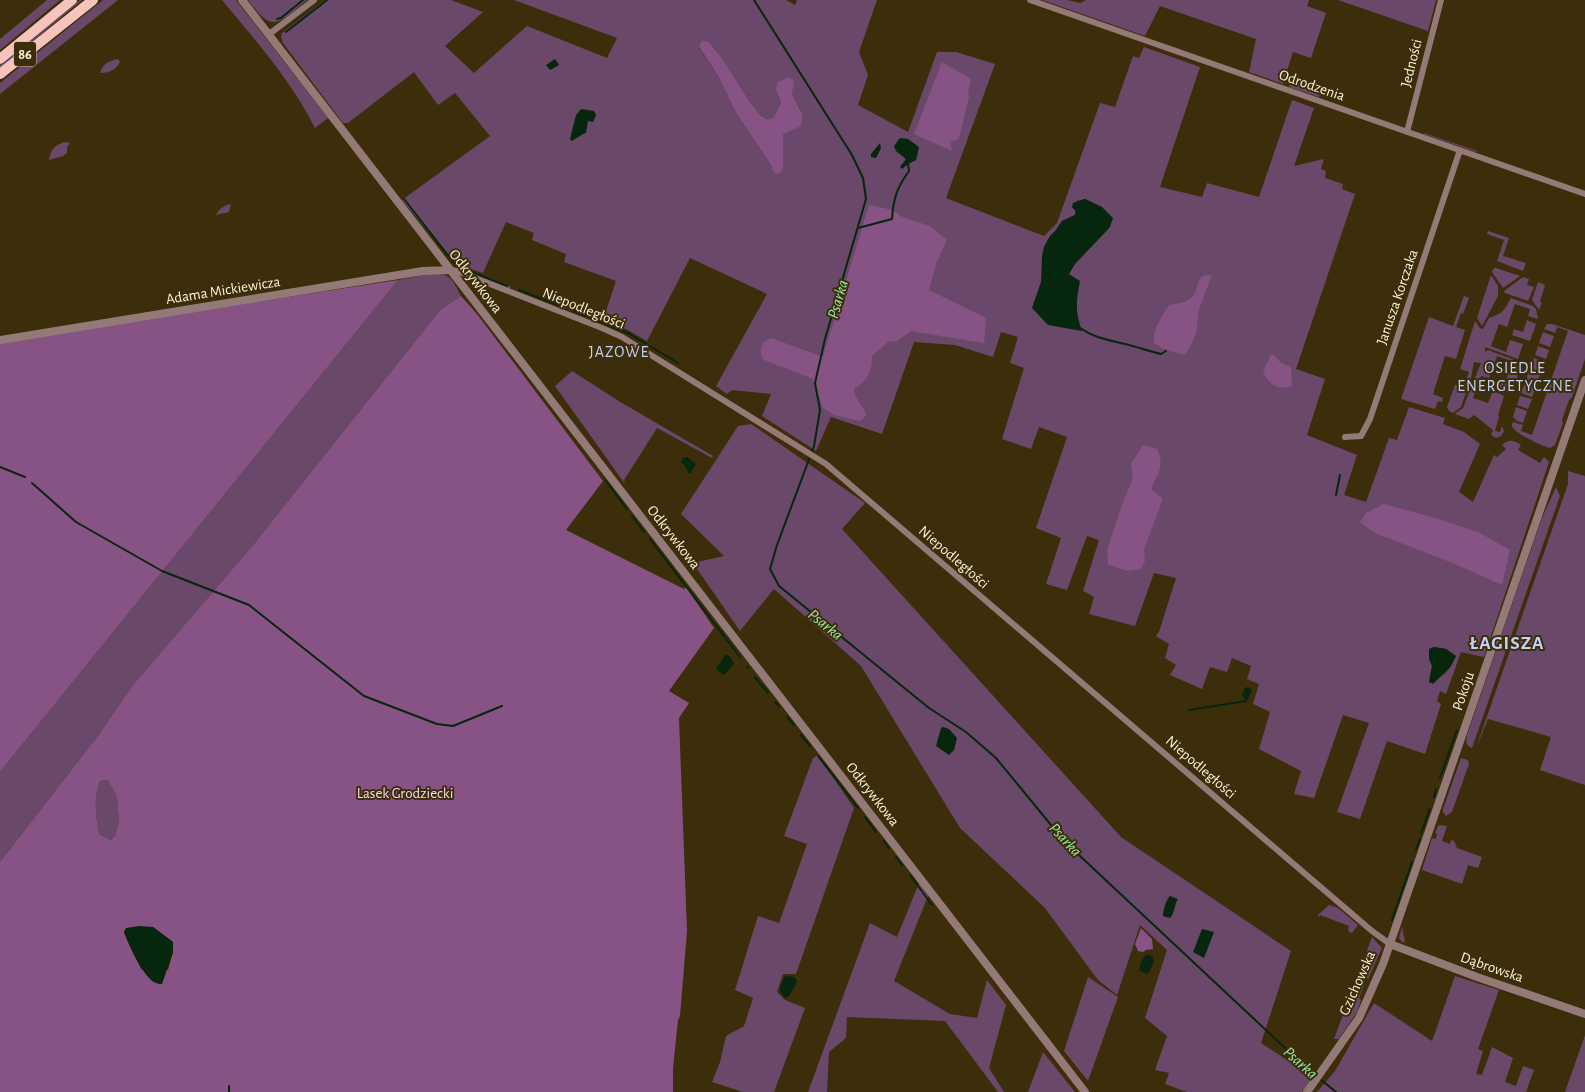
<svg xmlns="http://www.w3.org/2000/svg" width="1585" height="1092" viewBox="0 0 1585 1092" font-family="'Alegreya Sans',sans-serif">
<rect width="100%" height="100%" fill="#3c2e0a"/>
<path fill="#6a4869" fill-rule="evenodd" d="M47,0H60L0,50V39Z
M80,0H82L0,68V65Z
M103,0H118L0,94V83Z
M222,0H236L328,118L315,128C291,80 256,41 222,0Z
M248,0H307C278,23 274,35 248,0Z
M325,0H451L483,12L445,46L474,73L527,26L607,58L617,38L514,0H786L795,5L797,0H877L859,52L868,75L858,105L908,132L937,52H956L995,64L946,198L1044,236L1057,223L1100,103L1115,107L1133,56L1139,58L1144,47L1200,67L1160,187L1202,197L1207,183L1259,197L1292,100L1314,108L1294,166L1324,159L1321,169L1326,171L1325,178L1343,184L1342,189L1355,194L1296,369L1325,379L1307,435L1357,455L1344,495L1366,502L1389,438L1397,440L1409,407L1445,418L1443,424L1464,432L1480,444L1459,492L1473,502L1494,455L1497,457L1506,449L1502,445C1509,439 1513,440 1521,445L1518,450L1540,463L1544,457L1549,462L1484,657L1461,652L1446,694L1440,691L1437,701L1441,704L1425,754L1387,741L1360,819L1337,812L1369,723L1343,715L1314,798L1294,794L1301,771L1259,749L1270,712L1253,704L1259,684L1247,679L1251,666L1232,658L1227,672L1210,667L1202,689L1170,675L1176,665L1165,658L1169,644L1156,636L1159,632L1176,578L1154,573L1135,626L1089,614L1094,597L1083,591L1099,540L1087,536L1067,590L1046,584L1061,538L1036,528L1067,437L1039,427L1031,449L1002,439L1024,368L1010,363L1018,337L1001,332L993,357L955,345L914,342L882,434L831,417L816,451L762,416L771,394L732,390L727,394L716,386L767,294L690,258L647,341L624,328L603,320L616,281L564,262L566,254L532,240L534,233L506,222L483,273L455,264L402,200L490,136L455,93L438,105L414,72L348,123H343L283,43L281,37L282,33ZM709,42L722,58L748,99L760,115L766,119L773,118L781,103L776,90L792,94L802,112L783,134V168L773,172L771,165L736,113L718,76L699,48ZM919,147L916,160L900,167L906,161L904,156ZM1085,199L1102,207L1110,227L1089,249L1042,257L1044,247L1050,236L1056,230L1062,221L1075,215L1076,201ZM1434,647L1446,649L1456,656C1451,669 1443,678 1429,682L1432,666L1429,658V649Z
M1042,0H1067L1080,3L1086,0H1309L1307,6L1326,13L1311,58L1293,52L1283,84L1249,72L1256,39L1160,6L1145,36Z
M1338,0H1436L1428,31Z
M118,59L120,62C116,70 109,73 100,73C103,63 109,61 118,59Z
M1290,82L1320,93L1319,97L1289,87Z
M1424,133L1477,151L1476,152L1424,134Z
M64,142L70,143L67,147V153L63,156L49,160C51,149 54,146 64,142Z
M231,204L229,212L216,215C220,208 223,206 231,204Z
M1488,231L1509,238L1503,256L1526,263L1523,271L1497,261L1504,240L1487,234Z
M459,267L511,287L510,289L458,268Z
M1494,268H1496L1520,276L1503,288L1492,272Z
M428,274C450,273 451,277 461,296L440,310L253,545L133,685L97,737L0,862V772L398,280Z
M1491,275L1498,286V296L1482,326L1477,318Z
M1523,277L1529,279L1527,285L1534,287L1528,301L1505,293L1504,291Z
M1538,282L1545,285L1540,302L1542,303L1539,310L1532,300Z
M1464,296L1469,298L1463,314L1461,313L1456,327L1465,330L1456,359L1445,356L1433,394L1443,398L1442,402L1438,401L1435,409L1401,399L1429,317L1453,326Z
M1511,298L1533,306L1536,309L1538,319L1528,316L1530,309L1515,304L1507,327L1499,324L1491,346L1506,352L1510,340L1523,344L1518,359L1485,347V352L1488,350L1517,361L1516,364L1520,368V371L1510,368L1512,361L1497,356L1489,378L1481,376L1473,398L1488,403L1493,391L1504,396L1498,415L1499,417L1495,431L1500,432L1502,426L1504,431L1501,436L1496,438L1491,435L1493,430L1474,415L1469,419L1455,414L1463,408L1481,363L1474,362L1471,378L1461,407L1453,413L1449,411L1447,407L1455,385L1464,387L1469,372L1460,369L1475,321L1480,328L1483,329L1489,318C1503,313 1504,311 1511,298Z
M1527,320L1536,324L1530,341L1512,335L1514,329L1523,332Z
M1547,324H1552L1585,335V359L1572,397L1569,400L1562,420L1563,423L1555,445L1550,448C1543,447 1517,434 1513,428C1511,426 1512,424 1513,422L1523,425L1521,431L1532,435L1568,331L1557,327L1555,333L1544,329Z
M1543,332L1554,336L1550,347L1539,343Z
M1538,346L1549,350L1546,359L1535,355Z
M1534,358L1544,362L1541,372L1530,368Z
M572,371L622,403L713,456L712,458L657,428L624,480L625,484L555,386Z
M1529,371L1540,374L1537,384L1526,380Z
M1509,372L1518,375L1512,392L1509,393L1494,387L1496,381L1505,384Z
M1525,383L1536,387L1532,397L1521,393Z
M1520,396L1532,399L1528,409L1517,405Z
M1516,407L1527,411L1523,423L1517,421L1513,417Z
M751,424L865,503L842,529L1121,837L1291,951L1261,1043L1296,1066L1311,1080L1302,1092H1187L1165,1084L1169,1073L1155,1070L1167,1036L1145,1018L1167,950L1140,925L1117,995L1098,980L1045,908L960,828L861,666L774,589L740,631L693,563L724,556L681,514L738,426Z
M1568,471L1585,476V785L1540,770L1551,737L1488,719L1476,748L1568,484Z
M1556,487L1560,496L1472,748C1465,745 1466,742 1467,735L1521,578L1542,518Z
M818,755L854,808L796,974H783L777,992L785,1000L805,1008L774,1092H743L712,1082L720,1062L726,1036L744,1026L753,998L735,990L758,916L779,923L807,844L784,836L813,758Z
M1461,758L1468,760L1469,764L1452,812L1446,816L1443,812V809Z
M108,780L117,798L119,821L115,836L111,840L99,834C96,815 93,798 100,781Z
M1440,825L1447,826L1442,841L1450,844L1451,840L1454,841L1457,848L1482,857L1478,868L1468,865L1462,884L1422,870L1432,838L1436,839L1437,834L1435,833L1438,826Z
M919,883L928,896L894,981L950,1014L977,1018L987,980L1006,1005L989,1068L1004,1092H998L945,1021L847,1017L846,1038L829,1052L827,1092H808L870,923L897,937Z
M1329,905L1338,908L1358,925L1352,933L1348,931L1349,926L1320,915L1318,918V915Z
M1402,927L1405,942H1402L1399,938Z
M1372,937L1382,948L1368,979L1366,978L1363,984L1364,985L1359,998L1361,1000L1357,1012L1339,1039H1334Z
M1455,976L1499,990L1478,1049L1483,1051L1476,1074L1482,1075L1492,1047L1513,1058L1505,1082L1516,1086L1523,1066L1534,1070L1526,1092H1317L1335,1071L1374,1003L1432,1041Z
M1088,977L1118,997L1088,1081L1064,1051Z
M1585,1035V1092H1565Z
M1043,1052L1075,1092H1028Z"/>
<path fill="#875385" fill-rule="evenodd" d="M702,41L709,42L722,58L748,99L760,115L766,119L773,118L781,103L776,90L777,83L788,77L794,81L792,94L802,113L801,126L783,134V168L779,174L773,172L771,165L736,113L718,76L699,47Z
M942,62L971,79L968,93L969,97L959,138L955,141H950L952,151L914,134Z
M869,205L893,210L902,217L930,226L947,240L936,264L929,290L986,318L984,343L911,331L896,342L889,341L872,356C872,373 867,381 854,389L855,395L867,415L860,421L834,415L823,408L813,379L764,360C759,353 760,350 764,342L771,338L823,357Z
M1212,275L1199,309L1196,334L1189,349L1184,355L1161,348L1154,343C1152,330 1163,315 1169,305C1178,303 1186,303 1193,296C1200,288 1194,274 1212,275Z
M398,280L0,772V343L101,326Z
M461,296L477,314L603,481L566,530L684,589L686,587L714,628L669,691L689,703L679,718L687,931L680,1016L678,1020L673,1068V1092H0V862L97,737L133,685L253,545L440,310ZM108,780L117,798L119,821L115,836L111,840L99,834C96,815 93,798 100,781ZM153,927L173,942V952L168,970L141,969L124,932Z
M1271,355L1275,356L1281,363L1291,367L1292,386C1278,391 1268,384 1263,371Z
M1143,445L1157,449C1165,467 1158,472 1151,489L1163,499L1144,549L1145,561L1141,569L1127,571L1108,564L1107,550L1123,502L1133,479L1131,464Z
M1384,504L1435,518L1478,532L1510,550L1502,585L1455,564L1373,532L1360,522L1366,513Z
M1141,928L1152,939L1153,949L1146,950L1143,952L1138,951L1135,944Z"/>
<path fill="#06260d" d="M555,59L559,65L550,70L546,65Z
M581,109L594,111L596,115L593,122L588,121L586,133L583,134L572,141L570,139L576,115Z
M900,138L908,139L919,147L916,160L908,164L902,169L900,167L906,159L896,151L894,146Z
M880,143L881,148L876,158L871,157V154Z
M1085,199L1102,207L1113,218L1110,227L1075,264L1069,274L1080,281C1076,301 1075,311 1082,331L1048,325L1032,308L1041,282L1042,257L1044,247L1050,236L1056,230L1062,221L1075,215L1076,212L1072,207L1073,203Z
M687,457L696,464L690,474L688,473L686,467L681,462L683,458Z
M1434,647L1446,649L1456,656L1450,667L1433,684L1429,682L1432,666L1429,658V649Z
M726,654L731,658L734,664L724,675L716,669Z
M1248,687L1252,690L1248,699H1245L1242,695L1245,688Z
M943,727L949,729L957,738L954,750L949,755L936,746L941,728Z
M1170,896L1178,899C1174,905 1175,913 1170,918L1163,916C1163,910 1166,900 1170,896Z
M139,926L153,927L173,942V952L162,984C160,984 158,984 156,983C144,979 128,944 124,932L126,928Z
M1202,929L1214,932L1204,958L1193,952Z
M1146,954L1152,956L1154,961L1149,972L1146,974L1139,970L1141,962Z
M785,976L794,977L797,980L793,990L788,997L785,998L780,992V987Z"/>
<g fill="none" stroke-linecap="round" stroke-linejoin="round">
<path stroke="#06260d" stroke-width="2" d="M754,0L852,155L863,178L866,199L825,339L815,383L820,410L814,446L777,545L770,569L779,586L929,708L966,732L996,758L1065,842L1315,1076
M277,19L281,18L303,0
M286,32L327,0
M404,199L454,263L464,269L507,286
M858,228L892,219C893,200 897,187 909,171L908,164
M519,290L563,307
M574,311L628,333L678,363
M1080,328C1094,338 1109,340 1125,344C1137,347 1149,351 1161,354L1166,351
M0,467L25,477
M606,481L627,509
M32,483L76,522L162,571L249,605L364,696L437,724L453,726L502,706
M1336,495L1340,475
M632,516L644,532
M650,539L740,657
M747,667L748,668
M755,677L768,693
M775,702L779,706
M1189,710L1246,701V699
M787,717L794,725
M801,735L810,746
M818,756L858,808
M1440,778L1457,730
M1434,797L1436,789
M865,817L876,832
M1421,834L1430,808
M884,841L889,848
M1416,849L1420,839
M896,857L902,865
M910,875L932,905
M1392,920L1412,862
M1319,1078L1336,1092
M229,1086V1092"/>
<path stroke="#937a77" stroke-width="6" d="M1030,0L1585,194
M268,35L314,0
M1407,132L1441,0
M450,270L457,271L602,328L622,337L826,464L1372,931L1390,944
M1345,437L1361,436L1370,419L1460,150"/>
<path stroke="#937a77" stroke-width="8" d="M242,0L1085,1092
M0,340L423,271L450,270
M1390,944L1477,977L1585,1014
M1307,1092L1359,1018L1383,964L1585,380"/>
<path stroke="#f6c4bd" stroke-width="10" d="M0,59L72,0
M0,74L93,0"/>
</g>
<g text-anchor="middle" stroke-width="4" stroke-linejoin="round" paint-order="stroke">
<rect fill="#3c2e0a" stroke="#c4b89c" stroke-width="1" x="14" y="42" width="22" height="24" rx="3"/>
<g font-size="14" font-weight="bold" fill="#fef3da">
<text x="25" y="59">86</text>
</g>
<g font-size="15" fill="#fef3da" stroke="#3c2e0a">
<text transform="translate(1411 63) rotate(-76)" y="5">Jedności</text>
<text transform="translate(1312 85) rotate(19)" y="5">Odrodzenia</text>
<text transform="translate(476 281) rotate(52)" y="5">Odkrywkowa</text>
<text transform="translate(223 290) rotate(-9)" y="5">Adama Mickiewicza</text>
<text transform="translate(1397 297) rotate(-71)" y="5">Janusza Korczaka</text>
<text transform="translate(584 308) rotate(22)" y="5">Niepodległości</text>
<text transform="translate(674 537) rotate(52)" y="5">Odkrywkowa</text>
<text transform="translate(954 557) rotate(41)" y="5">Niepodległości</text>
<text transform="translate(1463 691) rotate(-71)" y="5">Pokoju</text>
<text transform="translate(1201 767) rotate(41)" y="5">Niepodległości</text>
<text transform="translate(873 794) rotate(52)" y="5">Odkrywkowa</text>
<text transform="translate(1492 967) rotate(19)" y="5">Dąbrowska</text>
<text transform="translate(1357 983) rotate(-66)" y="5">Gzichowska</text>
</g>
<g font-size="15" fill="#f7d8f5" stroke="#3c2e0a">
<text x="405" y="798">Lasek Grodziecki</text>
</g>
<g font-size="16" font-style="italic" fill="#98eca4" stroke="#3c2e0a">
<text transform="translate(837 299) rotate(-74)" y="6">Psarka</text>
<text transform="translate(826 624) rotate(39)" y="6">Psarka</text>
<text transform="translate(1066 839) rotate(47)" y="6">Psarka</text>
<text transform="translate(1301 1062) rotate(42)" y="6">Psarka</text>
</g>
<g font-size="16" letter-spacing="1" fill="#c1d1fa" stroke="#3c2e0a">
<text x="619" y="357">JAZOWE</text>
<text x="1515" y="373">OSIEDLE<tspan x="1515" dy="18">ENERGETYCZNE</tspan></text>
</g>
<g font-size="19" font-weight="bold" letter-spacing="1" fill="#c1d1fa" stroke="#3c2e0a">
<text x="1507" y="649">ŁAGISZA</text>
</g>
</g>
</svg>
